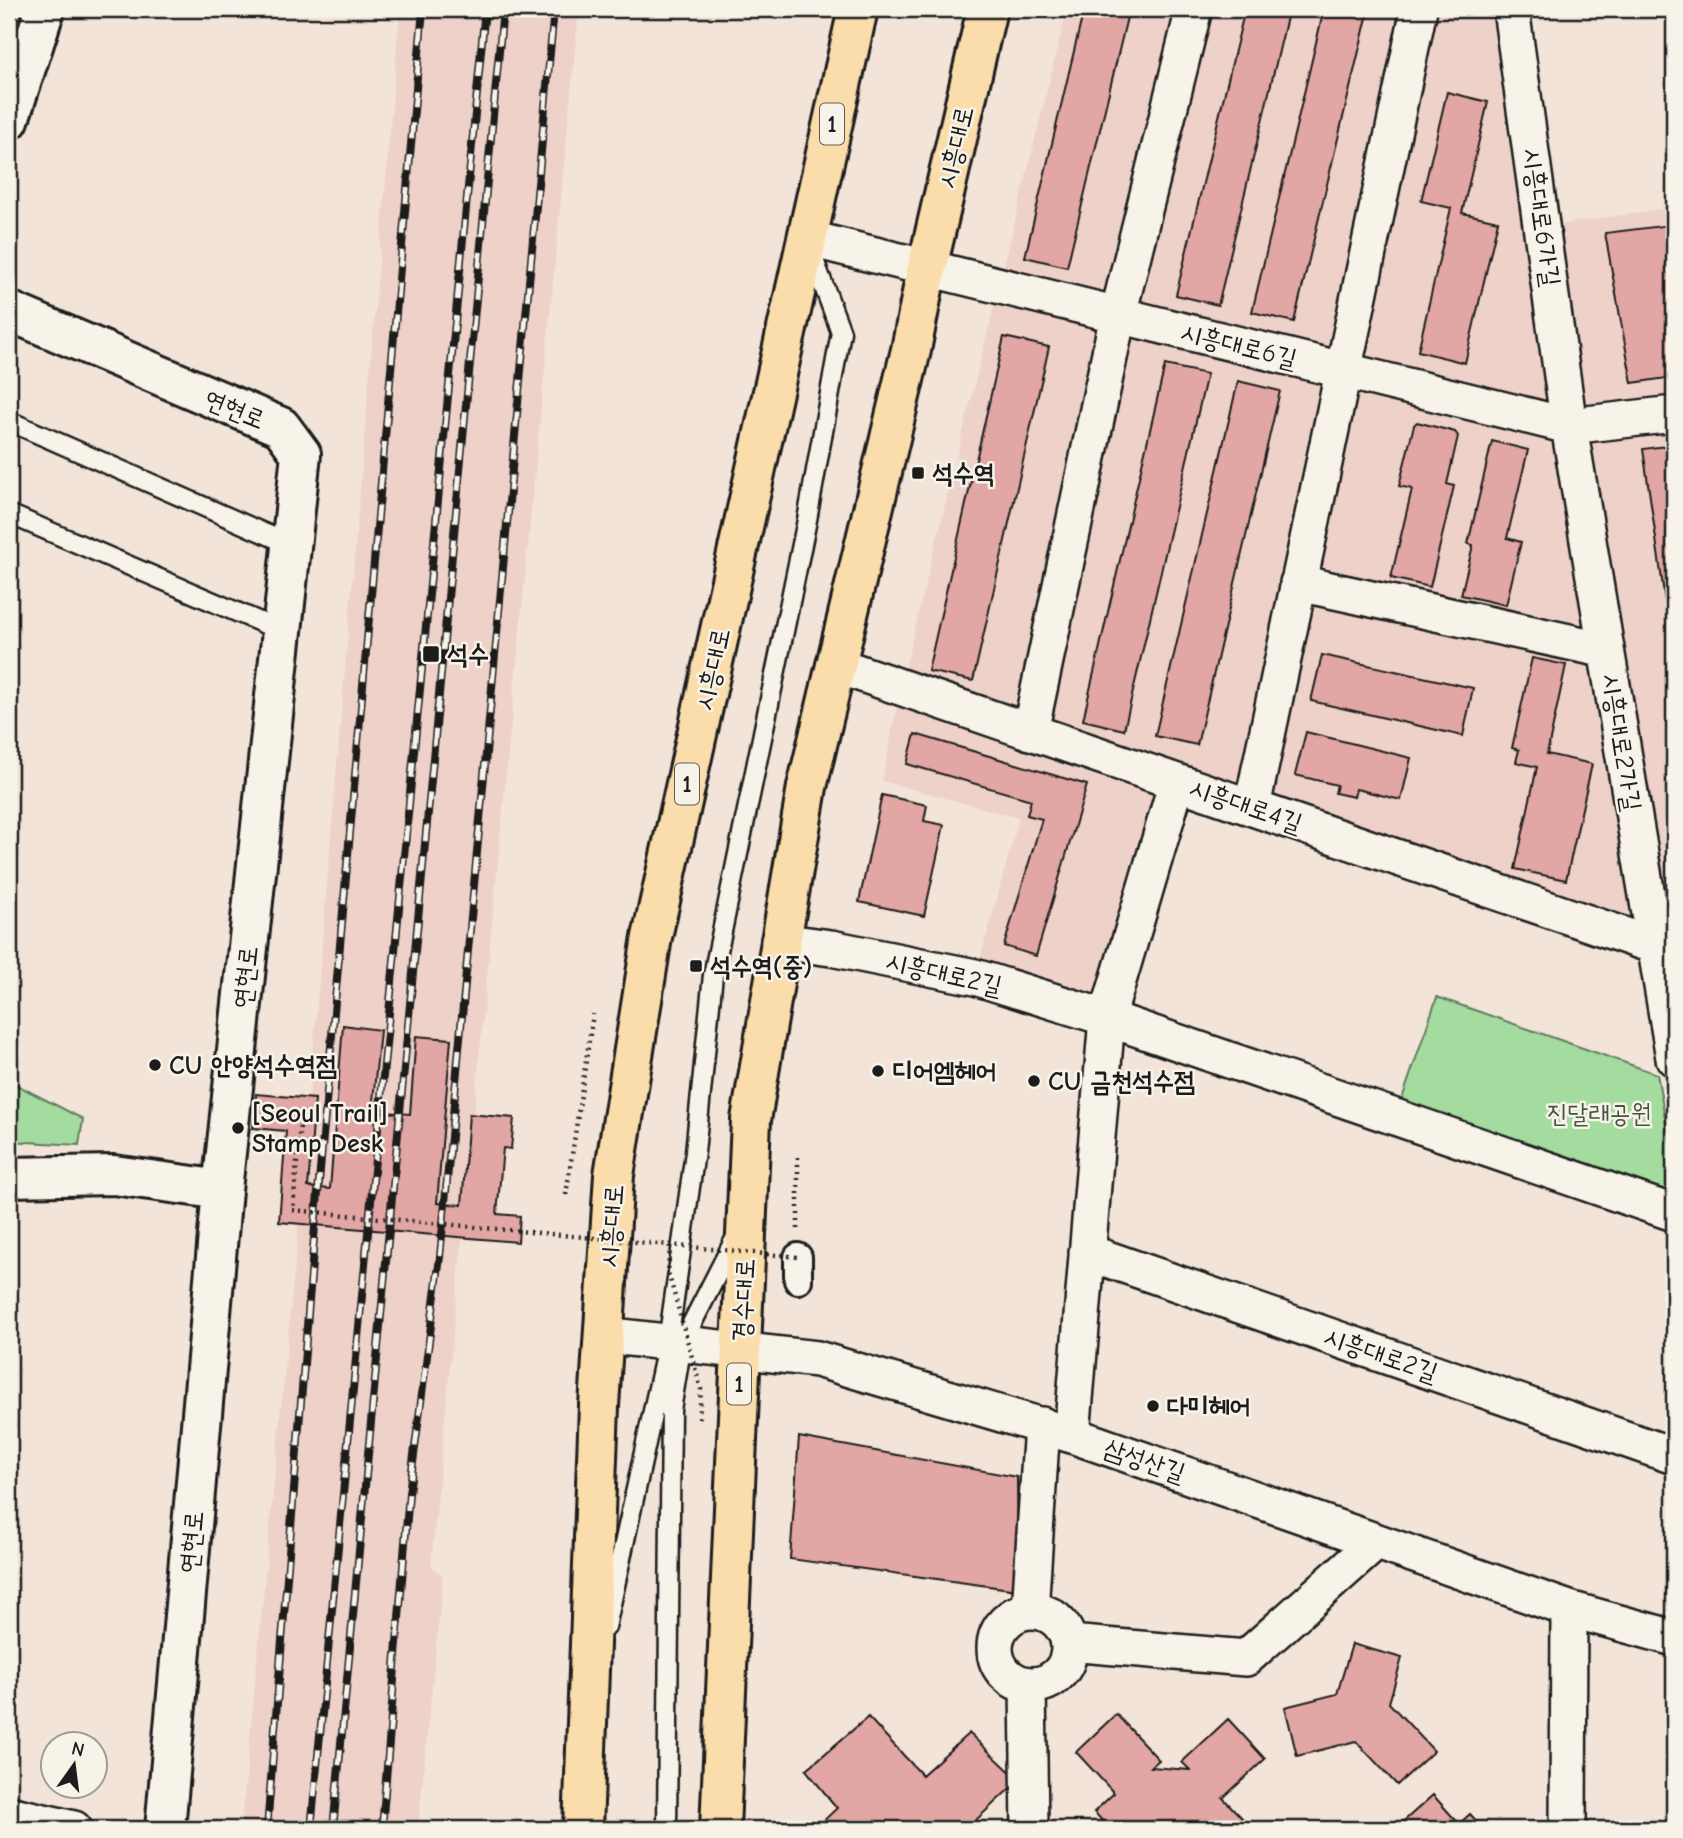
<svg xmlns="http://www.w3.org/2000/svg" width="1683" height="1838" viewBox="0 0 1683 1838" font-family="'Comic Neue','Poor Story',sans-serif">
<rect width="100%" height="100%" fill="#f3e4da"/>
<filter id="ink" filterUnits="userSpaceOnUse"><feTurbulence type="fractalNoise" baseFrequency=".0143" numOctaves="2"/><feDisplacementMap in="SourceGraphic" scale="14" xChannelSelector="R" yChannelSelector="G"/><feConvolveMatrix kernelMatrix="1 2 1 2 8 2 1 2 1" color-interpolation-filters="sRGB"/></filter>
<g filter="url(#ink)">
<path fill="#eed2ca" d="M400,9H579L431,1566L443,1576L418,1829H241L299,1219Z
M1067,9H1511L1544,227L1674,207V991L1655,946L1178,782L1107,1018L975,977L1019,818L882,781L904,672Z"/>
<path fill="#a4db9f" stroke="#607c5e" stroke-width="2" d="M1437,997L1657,1074L1674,1165V1199L1401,1102Z
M9,1081L83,1119L79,1145L9,1141Z"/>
<path fill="#e2a7a4" stroke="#1c1c1c" stroke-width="2" d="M1084,9H1129L1067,267L1025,257Z
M1245,9H1289L1218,305L1176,295Z
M1324,9H1369L1294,322L1252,312Z
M1447,92L1488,102L1462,213L1498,221L1465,363L1418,351L1451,208L1421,201Z
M1670,225L1674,248V377L1632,383L1605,233Z
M1004,337L1049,347L973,681L928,671Z
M1165,365L1207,374L1124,730L1083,720Z
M1238,381L1280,391L1197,745L1155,736Z
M1417,422L1455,432L1458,436L1447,484L1454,486L1430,587L1391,578L1412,489L1399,486L1414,425Z
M1492,441L1528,450L1507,538L1521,542L1506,605L1461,595L1473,545L1468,544Z
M1674,445V663L1643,449Z
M1322,655L1473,688L1463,736L1311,701Z
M1532,658L1566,665L1547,754L1592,764L1566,880L1515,869L1537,767L1516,762L1519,750L1512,748Z
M1306,732L1411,758L1401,800L1356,789L1354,797L1335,793L1337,785L1295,775Z
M915,734L1087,785L1036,956L1004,946L1042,819L1027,815L1031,800L907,764Z
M882,795L927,805L924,821L944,825L924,916L859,902Z
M343,1025L380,1030L372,1111L410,1114L416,1036L451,1039L437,1203L462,1205L469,1114L514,1118L511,1149L503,1148L497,1214L520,1216L518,1242L279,1222L286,1131L253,1128L256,1094L315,1099L308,1187L330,1189Z
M799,1437L1017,1477L1018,1590L790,1559Z
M1352,1644L1402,1658L1389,1703L1434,1751L1397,1785L1356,1741L1297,1756L1285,1707L1337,1694Z
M1116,1714L1159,1760L1151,1767L1190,1770L1182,1762L1228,1719L1265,1759L1223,1798L1242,1818L1230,1829H1110L1094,1812L1114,1793L1076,1752Z
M868,1717L922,1775L969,1733L1019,1780L976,1820L984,1829H822L819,1825L837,1808L806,1770Z
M1433,1795L1459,1824L1470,1814L1484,1829H1395Z"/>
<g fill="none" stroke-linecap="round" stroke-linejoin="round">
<defs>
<path id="service" d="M9,421L291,545
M9,514L281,631
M606,1627L668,1342L695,1152L713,975L807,520L841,332L811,252
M667,1829L671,1410L682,1343L736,1237"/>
<path id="pedestrian" d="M798,1257V1280"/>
<path id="minor" d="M1511,9L1569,426L1674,1058
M806,238L1569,426L1674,414
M1298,583L1606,650
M836,665L1655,946
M1030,732L1118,315L1194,9
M1252,807L1419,9
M779,941L831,948L975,977L1107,1018L1674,1213
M1087,1252L1674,1456
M603,1335L817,1359L1072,1435L1569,1609L1674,1638
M1072,1435L1107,1018L1177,782
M995 1648a37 37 0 1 1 74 0a37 37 0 1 1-74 0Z
M1030,1611L1042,1425
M1069,1643L1246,1658L1376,1542
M1028,1685L1030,1829
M9,1814L74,1829
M1568,1829L1569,1609"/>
<path id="tertiary" d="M9,120L45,9
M9,311L281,427L301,454L222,1190L165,1829
M9,1177L114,1175L222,1190"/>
<path id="primary" d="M583,1829L599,1406L614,1175L652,937L858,9
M720,1829L751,1120L807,787L911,350L927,268L987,9"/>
</defs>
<use href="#service" stroke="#1c1c1c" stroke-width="23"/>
<use href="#pedestrian" stroke="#1c1c1c" stroke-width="32"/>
<use href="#minor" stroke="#1c1c1c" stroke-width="40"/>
<use href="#tertiary" stroke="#1c1c1c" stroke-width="44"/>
<use href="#primary" stroke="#1c1c1c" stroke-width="44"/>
<path stroke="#1c1c1c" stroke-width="4.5" stroke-dasharray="2 5" stroke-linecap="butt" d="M266,1110L301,1113L293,1210
M566,1195L593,1014
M798,1229V1152"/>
<use href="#service" stroke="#f7f3e8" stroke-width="18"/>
<use href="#pedestrian" stroke="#f7f3e8" stroke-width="26"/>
<use href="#minor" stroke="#f7f3e8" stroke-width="35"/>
<use href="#tertiary" stroke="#f7f3e8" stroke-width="38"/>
<use href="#primary" stroke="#faddab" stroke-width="38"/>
<defs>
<path id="rail" d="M267,1829L314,1238L423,9
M311,1829L485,9
M333,1829L503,9
M382,1829L409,1493L440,1257L554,9"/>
</defs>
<use href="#rail" stroke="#1c1c1c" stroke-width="8"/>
<use href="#rail" stroke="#f7f3e8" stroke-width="5" stroke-dasharray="16" stroke-linecap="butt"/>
<path stroke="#1c1c1c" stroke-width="4.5" stroke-dasharray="2 5" stroke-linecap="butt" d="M293,1210L798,1257
M670,1246L668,1272L701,1389L699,1421"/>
</g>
</g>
<g fill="#1c1c1c" stroke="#f7f3e8" stroke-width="2.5">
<rect x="911" y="466" width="14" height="14" rx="3.5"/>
<rect x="422" y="645" width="18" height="18" rx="3.5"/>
<rect x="689" y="959" width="14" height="14" rx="3.5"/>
<circle cx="155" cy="1065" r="7"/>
<circle cx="878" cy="1071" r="7"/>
<circle cx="1034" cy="1081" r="7"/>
<circle cx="238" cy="1128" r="7"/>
<circle cx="1153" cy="1406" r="7"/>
</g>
<g text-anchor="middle" stroke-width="5" stroke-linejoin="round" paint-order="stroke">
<g fill="#f7f3e8" stroke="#5e5c59" stroke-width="2">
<rect x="820" y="103.5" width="24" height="41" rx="5"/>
<rect x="675" y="763.5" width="24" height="41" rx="5"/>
<rect x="727" y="1363.5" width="24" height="41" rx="5"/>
</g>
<g font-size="24" font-weight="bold" fill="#1c1c1c">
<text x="832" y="132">1</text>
<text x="687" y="792">1</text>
<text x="739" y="1392">1</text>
</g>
<g font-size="26" fill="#1c1c1c" stroke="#f7f3e8">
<text transform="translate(955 147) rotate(-77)" y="9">시흥대로</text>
<text transform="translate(1542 217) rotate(82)" y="9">시흥대로6가길</text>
<text transform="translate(1239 345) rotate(14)" y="9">시흥대로6길</text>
<text transform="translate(235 409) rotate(22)" y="9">연현로</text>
<text transform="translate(712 669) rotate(-78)" y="9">시흥대로</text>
<text transform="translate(1622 742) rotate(81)" y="9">시흥대로2가길</text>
<text transform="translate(1246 805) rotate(19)" y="9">시흥대로4길</text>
<text transform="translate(944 973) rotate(13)" y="9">시흥대로2길</text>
<text transform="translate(245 977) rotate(-84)" y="9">연현로</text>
<text transform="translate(611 1226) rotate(-86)" y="9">시흥대로</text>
<text transform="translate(743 1300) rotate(-87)" y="9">경수대로</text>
<text transform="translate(1381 1354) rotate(19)" y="9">시흥대로2길</text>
<text transform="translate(1145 1460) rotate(19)" y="9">삼성산길</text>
<text transform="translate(191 1542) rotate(-85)" y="9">연현로</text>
</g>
<g font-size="26" font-weight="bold" fill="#1c1c1c" stroke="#f7f3e8" text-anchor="start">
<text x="932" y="482">석수역</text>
<text x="447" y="663">석수</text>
<text x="710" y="975">석수역(중)</text>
<text x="169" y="1074">CU 안양석수역점</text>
<text x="892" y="1080">디어엠헤어</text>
<text x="1048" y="1090">CU 금천석수점</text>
<text x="252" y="1122">[Seoul Trail]<tspan x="252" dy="30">Stamp Desk</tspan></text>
<text x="1167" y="1415">다미헤어</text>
</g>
<g font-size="26" fill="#455543" stroke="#f7f3e8">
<text x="1599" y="1122">진달래공원</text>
</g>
</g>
<rect width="1683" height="1838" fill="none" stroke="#f7f3e8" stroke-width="35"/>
<rect x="18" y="18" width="1648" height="1803" fill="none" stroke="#1c1c1c" stroke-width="2.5" filter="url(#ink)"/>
<g transform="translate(74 1765) rotate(14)"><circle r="33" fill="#f7f3e8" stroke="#9f9d96" stroke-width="2"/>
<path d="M0-5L12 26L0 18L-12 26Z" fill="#1c1c1c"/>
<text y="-10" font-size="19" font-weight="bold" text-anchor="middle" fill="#1c1c1c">N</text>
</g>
</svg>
